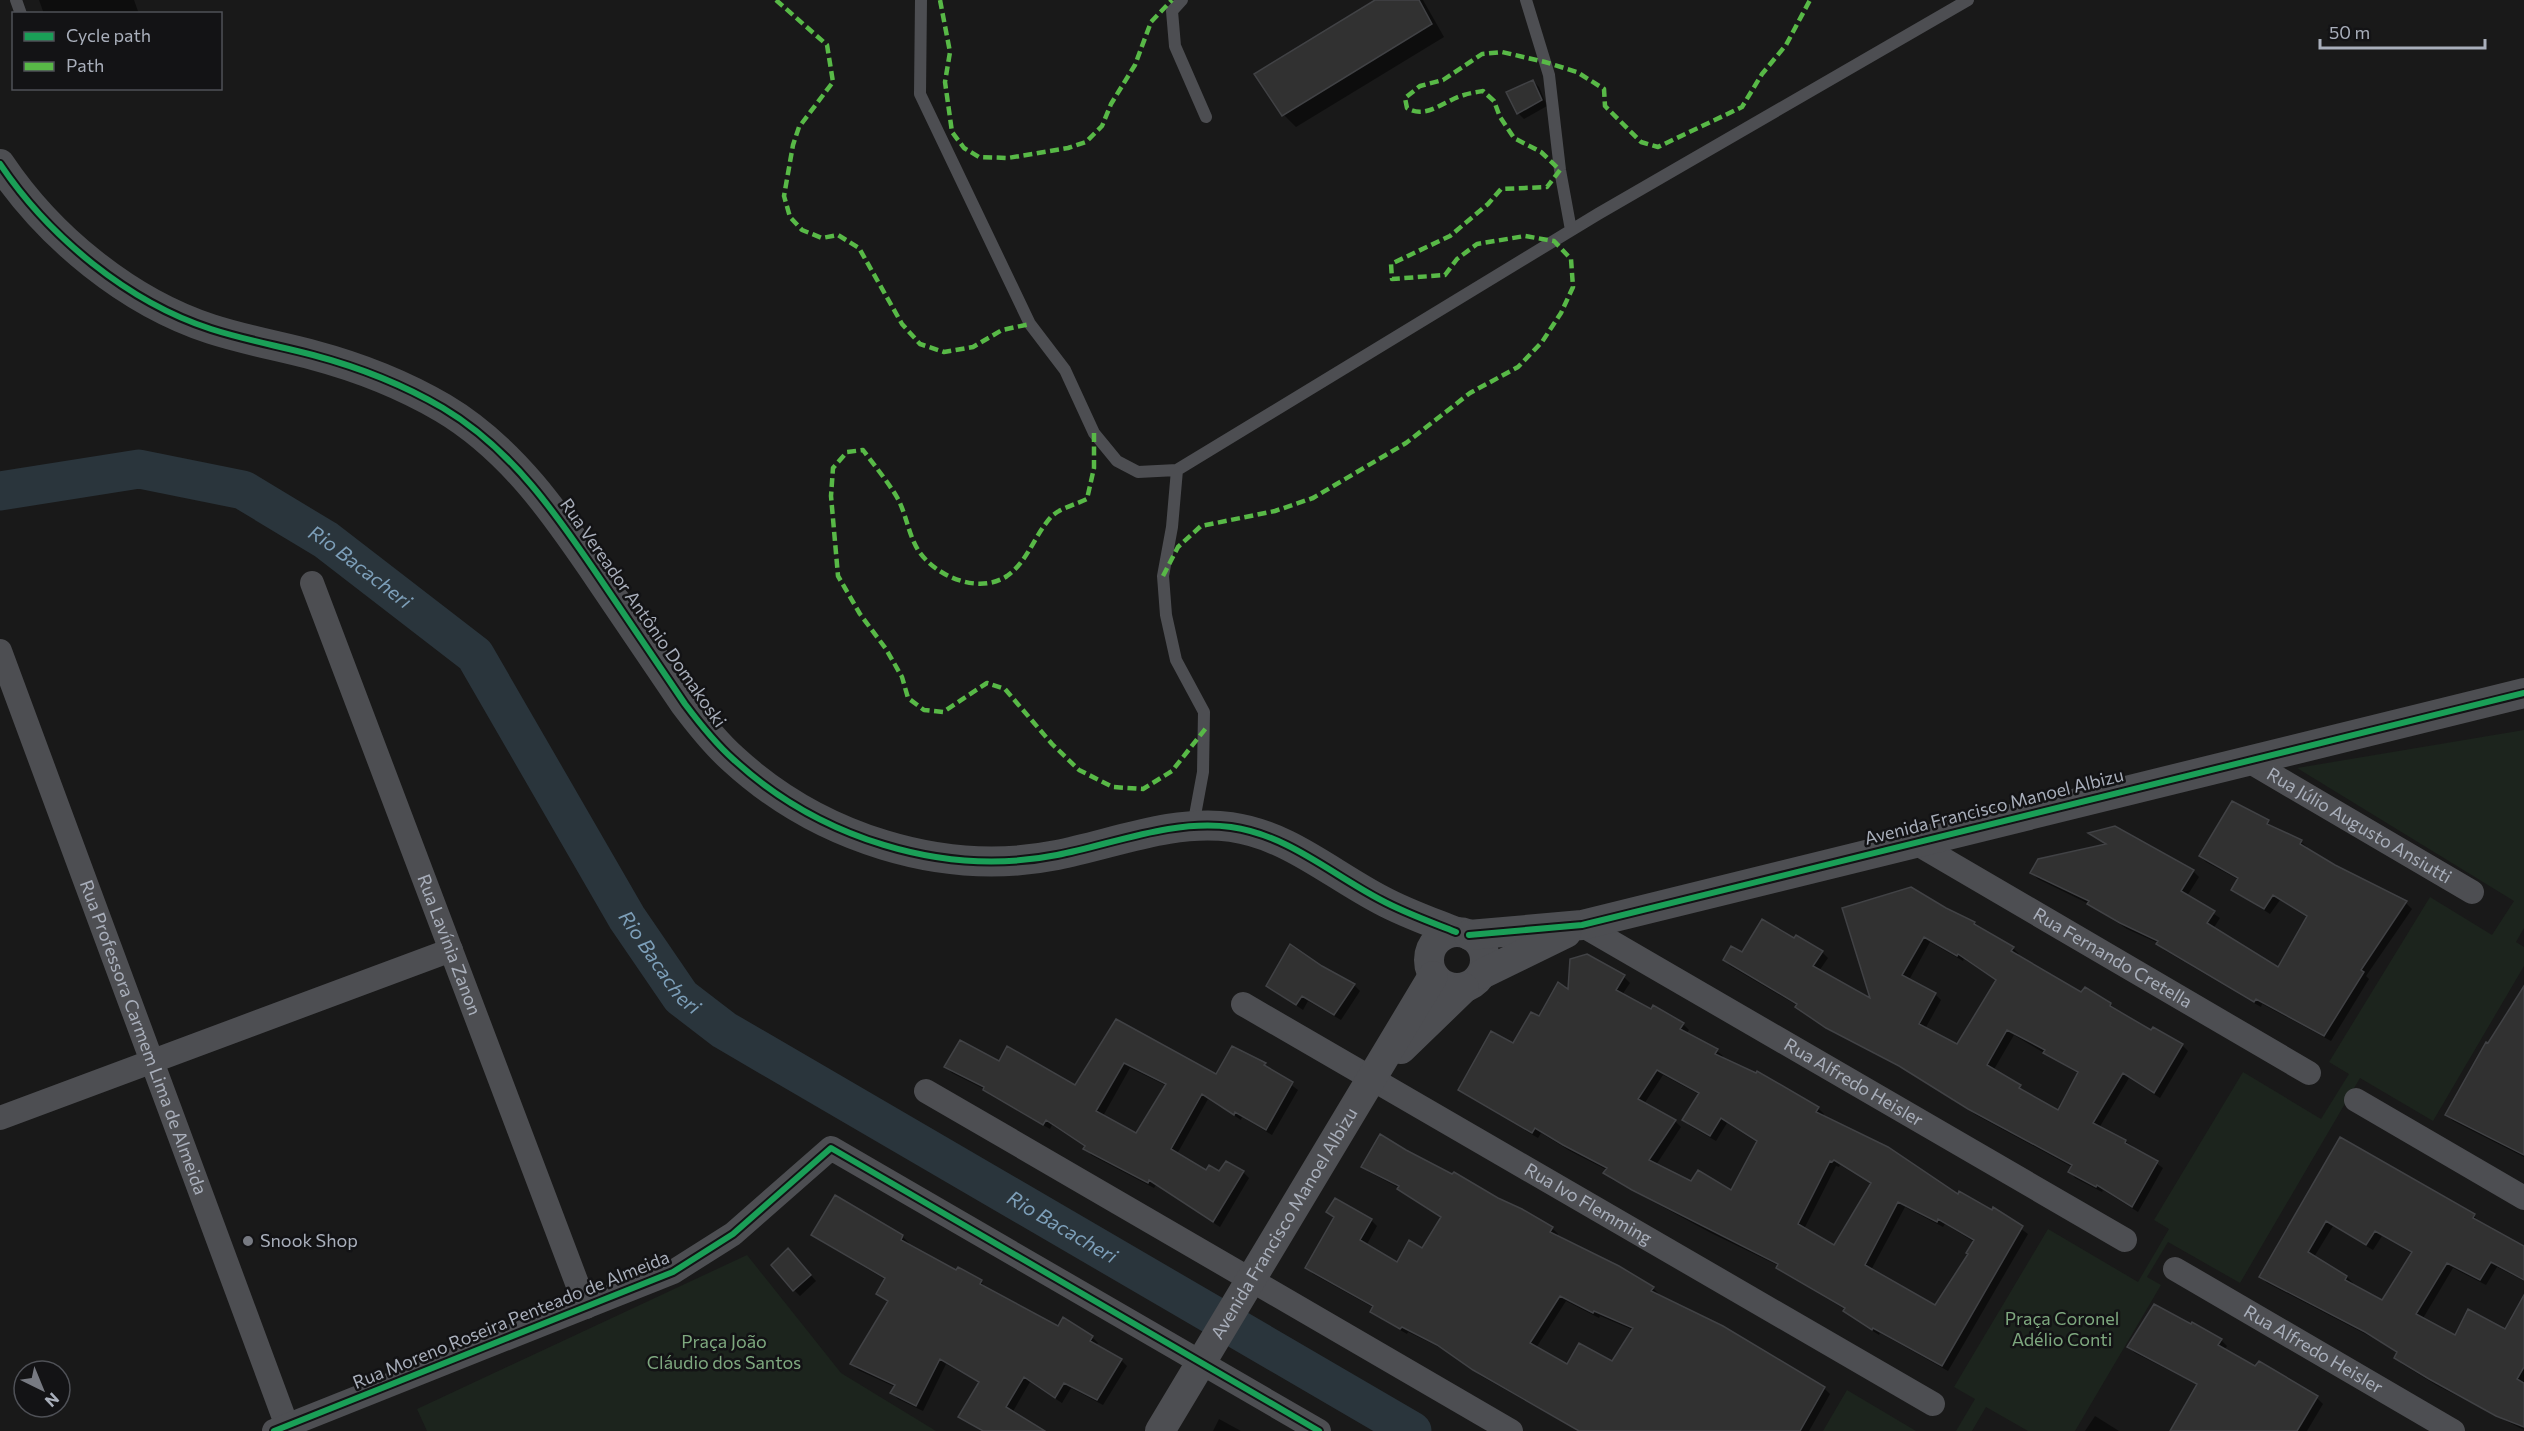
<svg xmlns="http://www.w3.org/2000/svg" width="2524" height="1431" viewBox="0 0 2524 1431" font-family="Commissioner,sans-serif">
<rect width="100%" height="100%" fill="#191919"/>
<path fill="#1c241d" d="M2524,730V928L2516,942L2524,947V966L2433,1121L2360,1078L2240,1283L2168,1242L2147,1277L2161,1285L2075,1431H2028L1986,1407L1972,1431H1956L1975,1399L1954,1387L2048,1229L2138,1282L2169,1229L2154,1220L2243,1072L2321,1119L2349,1074L2329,1062L2430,897L2492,935L2514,901L2297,768Z
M747,1255L841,1373L936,1431H427L417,1409Z
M1847,1390L1916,1431H1823Z"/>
<path fill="#0007" fill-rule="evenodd" d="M39,0H134L139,14H44Z
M1378,0H1423L1444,37L1296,127L1284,115Z
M1533,81L1539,87L1547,106L1524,119L1518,113Z
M2232,803L2301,842L2307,847L2306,850L2406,903L2412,909L2366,976L2369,979L2331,1041L2262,1004L2261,1007L2164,950L2158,943L2127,929L2089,904L2038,879L2032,873L2106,845L2091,834L2193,871L2199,877L2187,896L2220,918L2213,929L2278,969L2308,918L2280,900L2270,914L2233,890L2239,880L2206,862L2200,856Z
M1945,909L1974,923L2013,948L2019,954L2017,956L2082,994L2085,989L2152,1032L2182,1045L2188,1051L2160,1098L2129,1078L2099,1128L2125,1141L2163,1168L2138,1212L2103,1190L2102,1192L2075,1178L2070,1172L2072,1167L1976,1115L1907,1071L1834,1033L1803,1013L1798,1006L1730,966L1724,960L1794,940L1822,952L1828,958L1819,971L1872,1001ZM1930,942L1963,961L1964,959L1997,981L1958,1046L1925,1029L1941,1000L1935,994L1909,980ZM2014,1035L2079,1074L2058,1112L1993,1071Z
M1321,967L1354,985L1360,991L1341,1020L1308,1001L1303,1010L1268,986Z
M1624,977L1630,983L1622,995L1652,1011L1683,1024L1689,1030L1686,1034L1717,1051L1723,1056L1721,1059L1818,1108L1824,1114L1822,1117L1958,1196L1992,1212L1994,1209L2028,1234L1948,1371L1880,1333L1879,1335L1851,1317L1846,1310L1784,1273L1779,1266L1711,1233L1611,1179L1605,1173L1607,1170L1570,1151L1541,1133L1538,1138L1466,1095L1460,1089L1513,1045L1570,991ZM1663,1075L1700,1095L1684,1120L1690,1126L1716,1141L1727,1123L1758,1143L1731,1192L1691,1183L1656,1165L1681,1127L1675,1121L1644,1104ZM1840,1165L1871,1184L1834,1247L1804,1229L1836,1166L1839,1167ZM1905,1207L1943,1227L1945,1224L1974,1242L1969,1255L1935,1307L1871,1270Z
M2524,989V1157L2453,1121L2447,1115Z
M1117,1021L1216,1076L1233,1048L1265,1065L1298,1090L1272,1135L1242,1117L1241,1120L1208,1099L1177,1154L1206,1172H1243L1249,1178L1220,1227L1156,1185L1154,1188L1091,1155L1086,1147L1052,1125L1050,1129L990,1095L984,1089L952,1073L946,1067L999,1063L1075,1087ZM1130,1068L1167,1086L1137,1135L1103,1116Z
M2340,1139L2474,1215L2479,1223L2524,1248V1281L2497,1267L2486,1285L2453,1268L2422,1320L2455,1337L2506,1331L2524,1298V1430L2436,1385L2402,1364L2396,1358L2398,1353L2373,1338L2267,1283L2261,1277ZM2333,1226L2373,1250L2382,1236L2413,1254L2383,1302L2351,1285L2353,1283L2347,1277L2314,1257Z
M1405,1151L1552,1228L1558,1234L1557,1237L1653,1288L1659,1294L1658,1296L1824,1388L1830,1394L1809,1431H1579L1481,1376L1445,1350L1408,1332L1407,1334L1378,1317L1372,1311L1374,1308L1313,1274L1307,1268L1335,1219L1328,1212L1371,1220L1377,1226L1366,1246L1398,1264L1422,1250L1442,1218L1405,1194L1399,1188L1369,1172L1363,1166ZM1566,1301L1599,1318L1600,1316L1633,1330L1613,1363L1567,1366L1536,1348Z
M836,1197L903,1237L909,1243L907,1245L957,1272L981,1281L986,1289L1058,1328L1092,1337L1098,1343L1096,1346L1121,1360L1127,1366L1103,1405L1071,1388L1062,1403L1030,1382L1012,1413L1045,1431H981L959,1416L980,1383L946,1364L923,1411L898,1399L892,1393L895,1387L858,1370L852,1364L889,1302L878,1294L886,1280L819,1240L813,1234Z
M794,1256L816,1281L800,1296L794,1290Z
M2221,1340L2227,1346L2224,1350L2256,1368L2259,1363L2317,1398L2323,1404L2307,1431H2171L2198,1385L2135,1353L2129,1347Z
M2095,1416L2119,1431H2085Z
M1219,1419L1241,1431H1213Z"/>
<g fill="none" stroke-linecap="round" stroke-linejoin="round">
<path stroke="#2a353c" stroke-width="39" id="s1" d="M0,491L139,469L243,490L326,540L475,655L627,918L681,997L724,1030L1412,1431"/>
</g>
<path fill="#313131" stroke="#414245" stroke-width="1.5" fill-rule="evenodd" d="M1375,0H1419L1432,24L1282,116L1254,74Z
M1533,80L1542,100L1517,114L1506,92Z
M2232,801L2269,820L2267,824L2302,840L2300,844L2335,865L2407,901L2361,970L2364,972L2324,1036L2256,999L2254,1002L2156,944L2158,941L2120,923L2087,904L2089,901L2030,873L2038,859L2106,844L2088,833L2115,826L2194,870L2181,891L2215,911L2207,923L2278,967L2307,916L2273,895L2264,909L2231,890L2238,878L2199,856Z
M1911,887L1946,908L1975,922L1974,924L2014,947L2011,951L2081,992L2085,987L2111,1003L2110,1006L2151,1030L2153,1027L2183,1044L2154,1093L2123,1073L2093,1123L2126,1140L2125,1143L2158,1161L2132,1207L2097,1185L2096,1187L2068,1172L2072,1165L1968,1109L1899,1066L1826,1028L1795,1007L1797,1004L1723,960L1731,946L1742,952L1762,919L1794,938L1796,935L1823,951L1813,966L1870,998L1842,908ZM1924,937L1957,956L1958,954L1996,980L1957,1044L1919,1024L1936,993L1902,975ZM2007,1030L2045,1050L2043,1053L2078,1072L2058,1110L2019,1088L2021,1085L1987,1065Z
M1290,944L1322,966L1355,984L1334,1015L1302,996L1296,1005L1266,986Z
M1587,954L1625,975L1616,990L1651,1009L1653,1005L1684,1023L1680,1029L1718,1049L1715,1054L1756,1073L1757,1071L1819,1107L1816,1112L1888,1147L1958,1194L1959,1191L1992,1210L1993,1207L2023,1226L1942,1366L1873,1328L1872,1330L1843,1311L1845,1308L1776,1268L1778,1264L1632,1190L1603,1173L1607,1168L1563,1145L1535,1128L1532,1133L1458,1090L1491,1031L1513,1043L1531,1012L1539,1016L1558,982L1568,989L1570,959ZM1657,1070L1699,1093L1682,1120L1710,1136L1721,1118L1757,1141L1731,1190L1698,1170L1691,1181L1649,1160L1676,1120L1638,1099ZM1834,1160L1871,1183L1834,1245L1798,1224L1830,1161L1832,1162ZM1898,1202L1937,1222L1938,1219L1974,1240L1966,1253L1968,1254L1935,1305L1865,1265Z
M2524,986V1155L2445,1115L2486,1042L2488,1043Z
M1116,1019L1216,1074L1232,1046L1266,1063L1264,1065L1293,1082L1266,1130L1235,1112L1234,1115L1202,1094L1171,1149L1206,1170L1209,1165L1219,1171L1226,1161L1244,1171L1213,1222L1149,1180L1148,1183L1083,1149L1085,1146L1046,1120L1043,1125L983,1090L984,1087L944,1067L960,1040L999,1061L1007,1046L1075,1085ZM1124,1063L1166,1084L1136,1133L1096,1111Z
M1380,1134L1406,1150L1452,1174L1454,1172L1498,1198L1522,1209L1553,1227L1550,1232L1619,1266L1654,1287L1651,1291L1723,1326L1825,1387L1800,1431H1579L1473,1370L1437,1345L1402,1327L1400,1329L1370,1312L1373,1306L1305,1268L1334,1217L1326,1212L1335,1198L1372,1219L1360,1240L1397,1262L1409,1240L1422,1248L1441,1217L1397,1189L1399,1186L1361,1167ZM1560,1296L1593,1313L1594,1311L1633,1328L1612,1361L1579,1343L1567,1364L1530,1343Z
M2340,1137L2475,1214L2473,1218L2524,1246V1280L2491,1262L2480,1280L2447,1263L2416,1314L2455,1335L2468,1309L2505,1329L2524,1295V1367L2517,1379L2524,1383V1427L2496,1416L2429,1379L2394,1358L2397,1352L2365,1332L2259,1277ZM2326,1221L2366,1245L2375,1231L2412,1252L2382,1300L2345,1280L2347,1276L2308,1252Z
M835,1195L903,1235L901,1240L956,1270L958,1267L982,1280L980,1284L1058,1326L1063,1317L1093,1336L1090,1341L1122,1359L1097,1400L1064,1383L1055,1398L1024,1377L1006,1407L1045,1431H983L958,1417L979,1382L940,1359L916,1406L890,1393L895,1385L850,1364L888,1301L876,1294L885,1278L811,1235Z
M788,1248L811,1275L793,1291L771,1265Z
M2154,1304L2191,1324L2192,1322L2222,1339L2218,1345L2255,1366L2259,1361L2318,1396L2297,1431H2170L2197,1384L2127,1347Z"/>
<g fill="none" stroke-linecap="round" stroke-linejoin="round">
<path stroke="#4d4e52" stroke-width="12" d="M16,0L21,14
M921,0L920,94L1030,324L1065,370L1094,433L1117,461L1138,472L1177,470L1598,214L1968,0
M1182,0L1172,11L1175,46L1206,117
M1526,0L1549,75L1560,170L1571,230
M1177,470L1172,527L1163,576L1166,615L1176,660L1204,712L1203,772L1193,826"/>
<g stroke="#4d4e52" stroke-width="24">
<path id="s2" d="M312,583L586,1307"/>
<path id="s3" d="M0,651L287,1426"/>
<path id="s4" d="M2247,760L2472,892"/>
<path id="s5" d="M1914,842L2309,1073"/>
<path id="s6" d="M1582,925L2125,1240"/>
<path id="s7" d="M1243,1004L1933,1404"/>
<path d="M926,1091L1511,1431"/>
<path d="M2356,1100L2524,1198"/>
<path d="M0,1118L451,950"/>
<path id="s8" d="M2175,1269L2453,1431"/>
<path d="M274,1431L673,1272L733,1234L831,1148L1319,1431"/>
</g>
<g stroke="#4d4e52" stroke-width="30">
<path d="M0,164C49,237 128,302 211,329C245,340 279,346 313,355C358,367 402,384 443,408C512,449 557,515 601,580C629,622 657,663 685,704C700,724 715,743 733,759C818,837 942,878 1057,855C1113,844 1173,819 1231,827C1288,835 1331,874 1381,900C1405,913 1431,922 1456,932"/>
<circle cx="1457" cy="960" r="28"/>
<path d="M1469,935L1582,925L2524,693"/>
<path d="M1482,974L1566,933"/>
<path d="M1401,1049L1464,988"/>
<path id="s9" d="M1160,1431L1433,976"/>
</g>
<path stroke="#58b947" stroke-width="4.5" stroke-dasharray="9 4.5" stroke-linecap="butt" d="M776,0L827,45L833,82L799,127L793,145L784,196L790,217L802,230L822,238L838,235L859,248L902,324L920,344L944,352L973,347L1002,330L1030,324
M940,0L950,52L945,82L952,132L964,148L979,157L1008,158L1068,148L1086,142L1102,126L1111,104L1135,65L1151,22L1172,0
M1094,433V468L1087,499C1077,504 1058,509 1051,517C1034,536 1028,561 1007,576C978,595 935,576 918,550C909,535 907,519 900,503C893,488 874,465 863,450L847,452L833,468L831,496L838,576L860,614L886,649L902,677L908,698L924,710L943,712L987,683L1005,689L1052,744L1079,770L1113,787L1143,789L1172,771L1206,728
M1163,576L1178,547L1201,526L1275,511L1313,498L1406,443L1470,393L1518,367L1542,342L1561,313L1573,287L1571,259L1554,241L1525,236L1477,244L1457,259L1445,275L1392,279L1391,264L1450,236L1488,204L1501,189L1547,187L1560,170L1541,152L1514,138L1500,117L1494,101L1483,91C1477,92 1470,93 1464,95C1445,100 1426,120 1407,108L1405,98L1420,86L1443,80L1482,54L1502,52L1545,62L1577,72L1604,89L1605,106L1641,142L1658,147L1742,107L1762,74L1786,45L1810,0"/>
<defs>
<path id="cycleway" d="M0,164C49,237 128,302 211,329C245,340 279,346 313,355C358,367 402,384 443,408C512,449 557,515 601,580C629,622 657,663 685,704C700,724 715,743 733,759C818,837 942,878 1057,855C1113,844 1173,819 1231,827C1288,835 1331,874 1381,900C1405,913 1431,922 1456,932
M1469,935L1582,925L2524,693
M274,1431L673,1272L733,1234L831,1148L1319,1431"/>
</defs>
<use href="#cycleway" stroke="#131315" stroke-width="10"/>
<use href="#cycleway" stroke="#1a9f57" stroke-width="6"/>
</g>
<circle fill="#777a82" stroke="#131315" stroke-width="2" cx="248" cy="1241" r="6"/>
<g text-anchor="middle" stroke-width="5" stroke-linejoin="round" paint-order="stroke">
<g font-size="18" fill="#a9afbb" stroke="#131315">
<text transform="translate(643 613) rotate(55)" y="6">Rua Vereador Antônio Domakoski</text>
<text transform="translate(1994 807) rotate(-14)" y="6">Avenida Francisco Manoel Albizu</text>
<text dy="6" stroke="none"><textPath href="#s4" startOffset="130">Rua Júlio Augusto Ansiutti</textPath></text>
<text dy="6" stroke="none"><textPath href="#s2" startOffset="387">Rua Lavínia Zanon</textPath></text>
<text dy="6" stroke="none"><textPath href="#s5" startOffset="230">Rua Fernando Cretella</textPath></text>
<text dy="6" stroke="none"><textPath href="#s3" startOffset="412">Rua Professora Carmem Lima de Almeida</textPath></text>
<text dy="6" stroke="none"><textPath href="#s6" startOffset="314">Rua Alfredo Heisler</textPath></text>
<text dy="6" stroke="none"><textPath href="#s7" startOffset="399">Rua Ivo Flemming</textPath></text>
<text dy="6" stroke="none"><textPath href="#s9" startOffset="242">Avenida Francisco Manoel Albizu</textPath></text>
<text transform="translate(511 1320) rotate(-22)" y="6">Rua Moreno Roseira Penteado de Almeida</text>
<text dy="6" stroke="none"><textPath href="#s8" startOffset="160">Rua Alfredo Heisler</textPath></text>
</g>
<g font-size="18" fill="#a9afbb" stroke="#131315" text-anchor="start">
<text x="260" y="1247">Snook Shop</text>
</g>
<g font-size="18" fill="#7ea87f" stroke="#131315">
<text x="2062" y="1325">Praça Coronel<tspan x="2062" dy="21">Adélio Conti</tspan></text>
<text x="724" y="1348">Praça João<tspan x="724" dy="21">Cláudio dos Santos</tspan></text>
</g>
<g font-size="20" font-style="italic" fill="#7d9fb9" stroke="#131315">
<text dy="7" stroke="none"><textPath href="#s1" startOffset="387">Rio Bacacheri</textPath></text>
<text dy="7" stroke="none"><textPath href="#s1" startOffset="891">Rio Bacacheri</textPath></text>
<text dy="7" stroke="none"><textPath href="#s1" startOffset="1377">Rio Bacacheri</textPath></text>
</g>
</g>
<rect x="12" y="12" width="210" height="78" fill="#131315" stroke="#4f5157" stroke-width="1.5"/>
<rect x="24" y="32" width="30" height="9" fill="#1a9f57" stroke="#4f5157" stroke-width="1.5"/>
<text x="66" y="42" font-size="18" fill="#a9afbb">Cycle path</text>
<rect x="24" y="62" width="30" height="9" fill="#58b947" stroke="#4f5157" stroke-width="1.5"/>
<text x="66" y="72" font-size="18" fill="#a9afbb">Path</text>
<g transform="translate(42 1389) rotate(137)"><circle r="28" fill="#131315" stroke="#4f5157" stroke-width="1.5"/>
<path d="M0-4.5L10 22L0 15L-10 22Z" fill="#777a82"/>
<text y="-9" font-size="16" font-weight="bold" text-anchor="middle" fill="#a9afbb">N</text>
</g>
<path d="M2320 39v9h165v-9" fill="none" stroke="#a9afbb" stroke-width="3"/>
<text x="2329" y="39" font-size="18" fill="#a9afbb" stroke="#131315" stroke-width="4.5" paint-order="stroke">50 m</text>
</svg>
